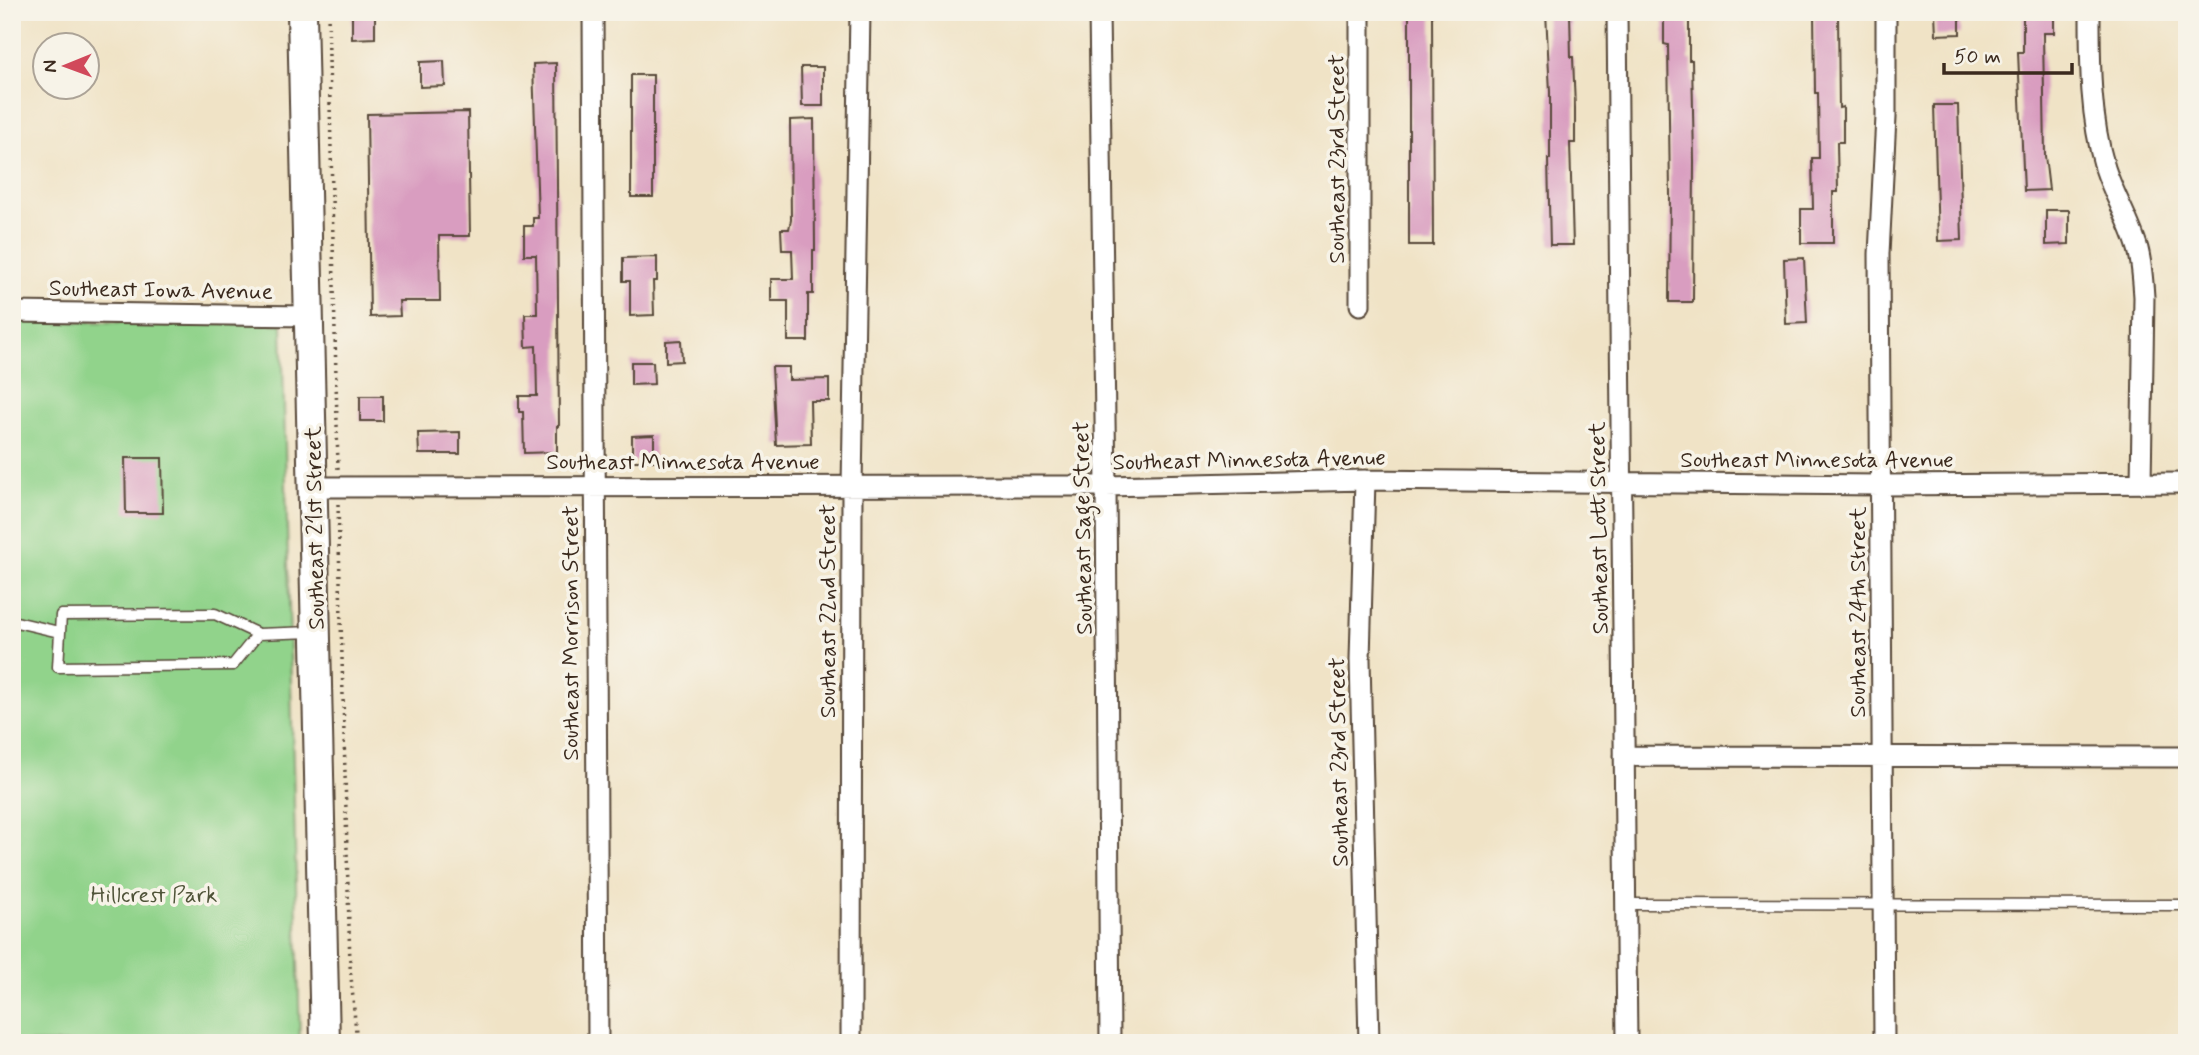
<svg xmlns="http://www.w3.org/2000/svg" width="2199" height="1055" viewBox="0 0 2199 1055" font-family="Mynerve,sans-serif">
<rect width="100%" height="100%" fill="#f7f3e8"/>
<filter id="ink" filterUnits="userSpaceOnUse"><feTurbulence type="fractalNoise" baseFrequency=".0143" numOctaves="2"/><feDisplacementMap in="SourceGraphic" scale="14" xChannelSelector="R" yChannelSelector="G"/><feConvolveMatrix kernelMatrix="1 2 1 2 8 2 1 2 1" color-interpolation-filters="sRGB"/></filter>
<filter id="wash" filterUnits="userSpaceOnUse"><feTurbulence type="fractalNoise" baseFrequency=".00686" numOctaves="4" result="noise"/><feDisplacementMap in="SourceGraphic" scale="28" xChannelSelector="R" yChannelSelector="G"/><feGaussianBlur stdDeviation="1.57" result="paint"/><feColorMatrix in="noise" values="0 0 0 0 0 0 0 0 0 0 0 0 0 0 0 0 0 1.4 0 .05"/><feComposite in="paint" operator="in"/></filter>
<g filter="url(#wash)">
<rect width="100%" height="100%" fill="#f0e3c6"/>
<path fill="#91d38b" stroke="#667e54" stroke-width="2" d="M12,321L282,324L300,1043H12Z"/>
<g id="blocks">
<path fill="#d99dc0" d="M352,12H375V38L352,39Z
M1409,12H1432L1433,245H1409Z
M1546,12H1570L1571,57H1573L1575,108V143H1570L1573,245H1550L1548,159H1550V92Z
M1664,12H1689V60H1692L1694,161L1693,302H1669L1670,195L1668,45L1664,44Z
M1814,12H1838L1839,108L1843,107V142H1837L1838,192H1833V243H1801V209H1813L1812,158H1819L1818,93H1815Z
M1935,12H1960V34L1936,35Z
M2023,14H2054V33H2043L2045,156L2049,190L2024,191L2018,52H2023Z
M444,61L445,86L420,87V62Z
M556,63L559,426H557V452L524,453L523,412H519V396H537L536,346L526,347L525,314H537L536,255H524V226H533V218H538L533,64Z
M801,67H823V106H802Z
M631,75H653V197H631Z
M1934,105H1958L1962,240L1938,241Z
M468,112L470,236H439L440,301H399L400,316L370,317L367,114Z
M814,119L815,250H813V294H808V341H788V301H771V279H793L792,250H782L781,229H789L791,220L790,120Z
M2046,210H2069V244L2046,245Z
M657,257V281H653L654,315L630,316V281H623V258Z
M1804,258L1807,323L1786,324L1784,259Z
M681,340L682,361L666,362V341Z
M631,362H653L654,384L631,385Z
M772,367H789V380L829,379V401H810L811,444L776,445Z
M360,396H383V421H360Z
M460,432V454H419L418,433Z
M654,435V461H632V436Z
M125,458H162L163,513H126Z"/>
</g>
</g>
<g filter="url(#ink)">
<use href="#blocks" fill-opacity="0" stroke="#564637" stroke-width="2"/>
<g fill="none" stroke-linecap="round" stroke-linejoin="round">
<defs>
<path id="lane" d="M12,621L59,632
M258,634L215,614L61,615L58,667L233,665L258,634L312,632
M1626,904L2187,905"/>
<path id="street" d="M593,12L598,1043
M1099,12L1106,486L1110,1043
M1360,12V305
M1617,12L1627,1043
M2090,12C2090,65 2090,117 2105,168C2114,196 2130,221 2138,249C2142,264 2143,281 2144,297L2141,483
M12,312L309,316
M1365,480L1360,659L1369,1043
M312,487L1106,486L1365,480L1881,485L2187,483
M1624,756L2187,757
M851,1043L852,486L860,12
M1884,1043L1879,254L1886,117V12"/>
<path id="secondary" d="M302,12L325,1043"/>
</defs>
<use href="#lane" stroke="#564637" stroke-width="13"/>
<use href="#street" stroke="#564637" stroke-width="23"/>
<use href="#secondary" stroke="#564637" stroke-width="32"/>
<path stroke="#564637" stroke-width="3.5" stroke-dasharray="2 5" stroke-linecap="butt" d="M328,12L338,469
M338,504L350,965L357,1043"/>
<use href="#lane" stroke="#fff" stroke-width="10"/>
<use href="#street" stroke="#fff" stroke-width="19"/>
<use href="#secondary" stroke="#fff" stroke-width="28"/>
</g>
</g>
<g text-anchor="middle" stroke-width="7" stroke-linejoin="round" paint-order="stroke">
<g font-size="23" fill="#3b2a1e" stroke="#f7f3e8">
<text transform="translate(1336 159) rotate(-90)" y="8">Southeast 23rd Street</text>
<text transform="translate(161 289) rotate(1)" y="8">Southeast Iowa Avenue</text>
<text transform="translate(1249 459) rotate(-1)" y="8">Southeast Minnesota Avenue</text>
<text x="1817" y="467">Southeast Minnesota Avenue</text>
<text x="683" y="469">Southeast Minnesota Avenue</text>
<text transform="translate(314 528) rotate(-91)" y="8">Southeast 21st Street</text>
<text transform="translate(1082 528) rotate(-91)" y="8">Southeast Sage Street</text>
<text transform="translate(1598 528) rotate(-91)" y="8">Southeast Lott Street</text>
<text transform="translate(827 611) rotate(-90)" y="8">Southeast 22nd Street</text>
<text transform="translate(1857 612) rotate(-90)" y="8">Southeast 24th Street</text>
<text transform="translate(570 633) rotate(-90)" y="8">Southeast Morrison Street</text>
<text transform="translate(1338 762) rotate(-91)" y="8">Southeast 23rd Street</text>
</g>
<g font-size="23" fill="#505439" stroke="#f7f3e8">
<text x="154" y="902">Hillcrest Park</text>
</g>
</g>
<rect width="2199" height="1055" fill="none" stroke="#f7f3e8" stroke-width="42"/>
<g transform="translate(66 66) rotate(269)"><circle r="33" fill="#f7f3e8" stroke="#aca397" stroke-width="2"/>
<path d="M0-5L12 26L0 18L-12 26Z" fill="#d1495b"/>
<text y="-10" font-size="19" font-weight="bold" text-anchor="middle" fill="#3b2a1e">N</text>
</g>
<path d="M1944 63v10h128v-10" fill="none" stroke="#3b2a1e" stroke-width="3.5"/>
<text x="1954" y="63" font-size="21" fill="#3b2a1e" stroke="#f7f3e8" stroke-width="5" paint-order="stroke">50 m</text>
</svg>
